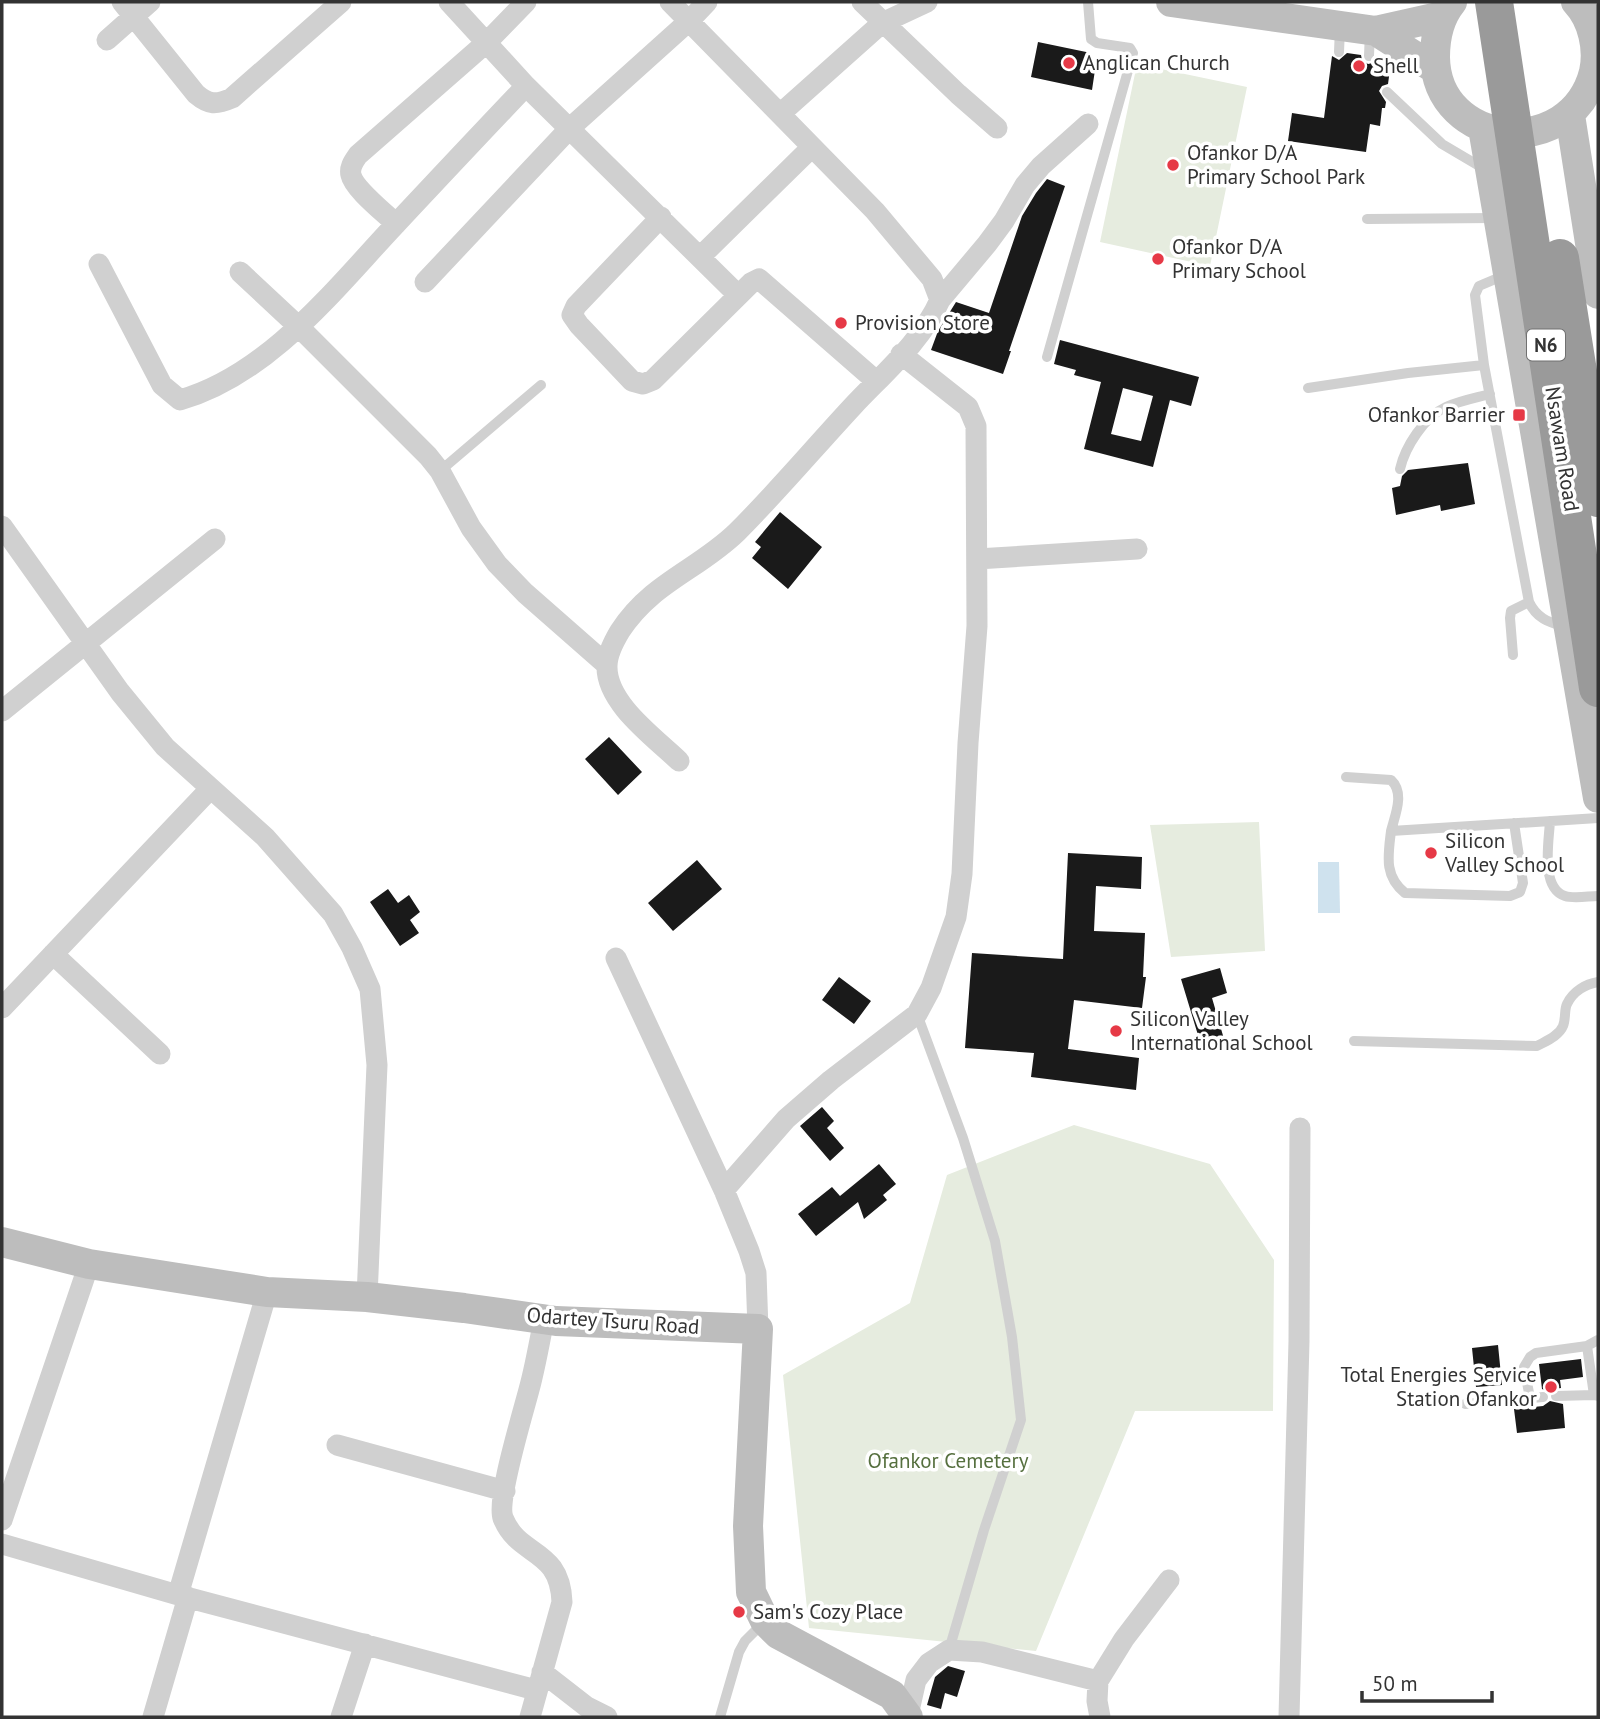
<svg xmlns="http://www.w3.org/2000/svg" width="1600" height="1719" viewBox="0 0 1600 1719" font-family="'PT Sans',sans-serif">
<rect width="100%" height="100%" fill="#fff"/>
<path fill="#e6ecdf" d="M1137,64L1247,87L1210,266L1100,242Z
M1259,822L1265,951L1171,957L1150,825Z
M1074,1125L1210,1164L1274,1260L1273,1411H1135L1036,1651L809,1628L783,1375L910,1303L947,1175Z"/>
<path fill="#cfe2ee" d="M1318,862H1339L1340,913H1318Z"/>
<path fill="#1a1a1a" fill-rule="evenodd" d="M1038,42L1091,53L1095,70L1092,90L1031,77Z
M1347,53L1361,55L1362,60L1368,64L1373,63L1377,57L1391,62L1388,84L1382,86L1379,91L1386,102L1385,108H1382L1380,126L1370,124L1366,152L1288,141L1292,113L1324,118L1332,56L1339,60Z
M1047,179L1065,186L1009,351H1011L1003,374L931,350L938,331L956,302L989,313L1022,216L1036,193Z
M1060,340L1199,377L1191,406L1170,400L1153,467L1084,449L1101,382L1074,375L1076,370L1054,364ZM1123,388L1153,396L1141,441L1111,434Z
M1468,463L1475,504L1441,511L1440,505L1396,515L1392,488L1400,486L1402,476L1408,470Z
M780,512L822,547L788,589L752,558L761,547L755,542Z
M609,737L642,772L618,795L585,759Z
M1068,853L1142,857L1141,889L1096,886L1094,931L1145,933L1143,977H1146L1142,1008L1074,1000L1068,1049L1139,1058L1136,1090L1031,1077L1034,1053L965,1048L972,953L1063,959Z
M697,860L722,889L673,931L648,903Z
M388,889L398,903L409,895L420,912L410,920L419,933L400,946L370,902Z
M1220,968L1227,993L1212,998L1224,1039L1201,1045L1181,979Z
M839,977L871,1001L854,1024L822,1000Z
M822,1107L834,1121L827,1128L844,1148L830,1161L800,1126Z
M879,1164L896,1184L883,1195L887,1200L864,1219L858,1202L816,1236L798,1214L832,1187L840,1196Z
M1498,1345L1502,1385L1476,1387L1472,1348Z
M1581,1359L1583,1377L1560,1380L1561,1388L1553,1389L1549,1392L1542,1389L1539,1364Z
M1550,1401L1563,1404L1565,1428L1517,1433L1514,1409L1543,1406Z
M948,1666L965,1671L957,1697L945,1693L941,1709L927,1705L935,1677Z"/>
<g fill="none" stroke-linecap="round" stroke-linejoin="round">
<path stroke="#d0d0d0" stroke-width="10" d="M1339,52L1340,28
M1369,56L1370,31
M1387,92L1442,144L1486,170
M1367,219L1496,218
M1505,275L1479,286L1475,295L1484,365L1529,602C1537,619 1549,622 1565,627
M1047,357L1133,53L1130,48L1097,43L1091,39L1088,2
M1308,388L1408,373L1484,365
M1400,469C1405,447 1424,417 1446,407C1459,401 1475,398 1490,394
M440,471L541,385
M1513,655L1510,618L1511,611L1529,602
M1346,777L1391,780C1405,793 1395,815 1391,831L1598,818
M1550,821C1549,841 1540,888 1565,896C1574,899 1589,896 1598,896
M1391,831C1388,856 1384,876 1405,893L1510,896L1520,892L1523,883L1514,823
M917,1014L963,1138L995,1241L1012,1337L1021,1420L984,1530L949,1650
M1354,1041L1537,1046C1546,1041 1559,1036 1563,1026C1566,1019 1564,1010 1567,1004C1573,991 1586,984 1598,982
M1598,1340L1587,1346L1594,1395L1598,1396
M1556,1396L1594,1395
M1530,1398L1524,1367L1530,1357L1536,1353L1587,1346
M1465,1404L1543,1397
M720,1717L739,1652L745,1641L763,1623"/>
<path stroke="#d0d0d0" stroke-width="21" d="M122,2L196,94C209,105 216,105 232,98L341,2
M449,2L526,86L738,295
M670,2L875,211L932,279L940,300C922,341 883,374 853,406C814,448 777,492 737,532C698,570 652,582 620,631C614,641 607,654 607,666C606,703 654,737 679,761
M862,2L958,94L997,128
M107,40L150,2
M780,114L882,23L927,2
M661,217L576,306L572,315L579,325L632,381L643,384L653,380L751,283L759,279L876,381
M396,224C385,213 354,189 351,175C349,167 354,161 358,155L487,42L526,2
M700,257L812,147
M99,264L162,385L180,400C268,375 334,290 394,226C438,179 482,132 526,86
M240,272L300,328L428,456L440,471L471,528L497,564L525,593L607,665
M425,282L570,128L689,21L707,2
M940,300L987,244L1004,221L1025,185L1041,166L1088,124
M2,526L120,692L165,747L265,837L333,914L352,948L370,989L377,1065L367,1297
M977,559L1137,549
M2,711L215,539
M53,954L160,1054
M616,958L724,1190L749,1251L756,1273L758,1329
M2,1008L210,789
M724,1190L786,1119L831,1080L917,1014L931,988L956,917L962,874L968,743L977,626L976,426L968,407L901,354
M337,1445L505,1491
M2,1520L89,1264
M2,1544L178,1595L536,1690
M178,1595L267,1292
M542,1672L587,1707L607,1717
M908,1715L916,1680L929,1663L949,1650L982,1652L1098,1681
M153,1717L188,1597
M341,1717L365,1644
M530,1717L562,1602C560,1547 519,1558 503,1518C496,1499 525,1407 531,1382C536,1362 540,1340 544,1319
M1100,1717L1097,1701L1098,1681L1124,1639L1169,1580
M1289,1717L1299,1341L1300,1128"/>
<path stroke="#bdbdbd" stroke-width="30" d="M1171,2L1376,31L1443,16
M1452,2C1439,18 1435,37 1435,57C1436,148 1571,162 1594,72C1599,49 1593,20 1576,2
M1376,31L1435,69
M1570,115L1598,294
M1483,128L1598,798
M2,1242L89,1264L267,1292L367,1297L464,1308L556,1321L758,1329L748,1526L751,1592L765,1621L778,1634L892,1695L908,1717"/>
<path stroke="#9a9a9a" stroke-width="38" d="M1494,2L1598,688
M1560,258L1598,498"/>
</g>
<g fill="#e63946" stroke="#fff" stroke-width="2.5">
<circle cx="1069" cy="63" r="7"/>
<circle cx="1359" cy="66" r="7"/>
<circle cx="1173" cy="165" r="7"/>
<circle cx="1158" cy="259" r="7"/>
<circle cx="841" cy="323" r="7"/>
<rect x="1512" y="408" width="14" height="14" rx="3.5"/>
<circle cx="1431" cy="853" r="7"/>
<circle cx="1116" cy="1031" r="7"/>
<circle cx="1551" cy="1387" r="7"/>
<circle cx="739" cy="1612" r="7"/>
</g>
<g text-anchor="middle" stroke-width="7" stroke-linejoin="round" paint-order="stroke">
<rect fill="#fff" stroke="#707070" stroke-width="2" x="1527" y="329.5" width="38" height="31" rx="5"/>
<g font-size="19" font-weight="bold" fill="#333">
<text x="1546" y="352">N6</text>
</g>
<g font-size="21" fill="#333" stroke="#fff" text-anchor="start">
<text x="1083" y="70">Anglican Church</text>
<text x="1373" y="73">Shell</text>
<text x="1187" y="160">Ofankor D/A<tspan x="1187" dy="24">Primary School Park</tspan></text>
<text x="1172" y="254">Ofankor D/A<tspan x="1172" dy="24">Primary School</tspan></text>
<text x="855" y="330">Provision Store</text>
<text x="1505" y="422" text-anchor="end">Ofankor Barrier</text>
<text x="1445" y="848">Silicon<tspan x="1445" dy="24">Valley School</tspan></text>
<text x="1130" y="1026">Silicon Valley<tspan x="1130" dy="24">International School</tspan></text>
<text x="1537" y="1382" text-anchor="end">Total Energies Service<tspan x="1537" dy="24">Station Ofankor</tspan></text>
<text x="753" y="1619">Sam's Cozy Place</text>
</g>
<g font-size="21" fill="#333" stroke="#fff">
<text transform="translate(1562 449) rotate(81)" y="7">Nsawam Road</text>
<text transform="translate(613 1321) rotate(4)" y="7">Odartey Tsuru Road</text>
</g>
<g font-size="21" fill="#56703f" stroke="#fff">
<text x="948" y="1468">Ofankor Cemetery</text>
</g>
</g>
<rect width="1600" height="1719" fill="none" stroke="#333333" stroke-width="7"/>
<path d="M1362 1691v10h130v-10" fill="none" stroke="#333333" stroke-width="3.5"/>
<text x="1372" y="1691" font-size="21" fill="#333333" stroke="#ffffff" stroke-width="5" paint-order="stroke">50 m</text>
</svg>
